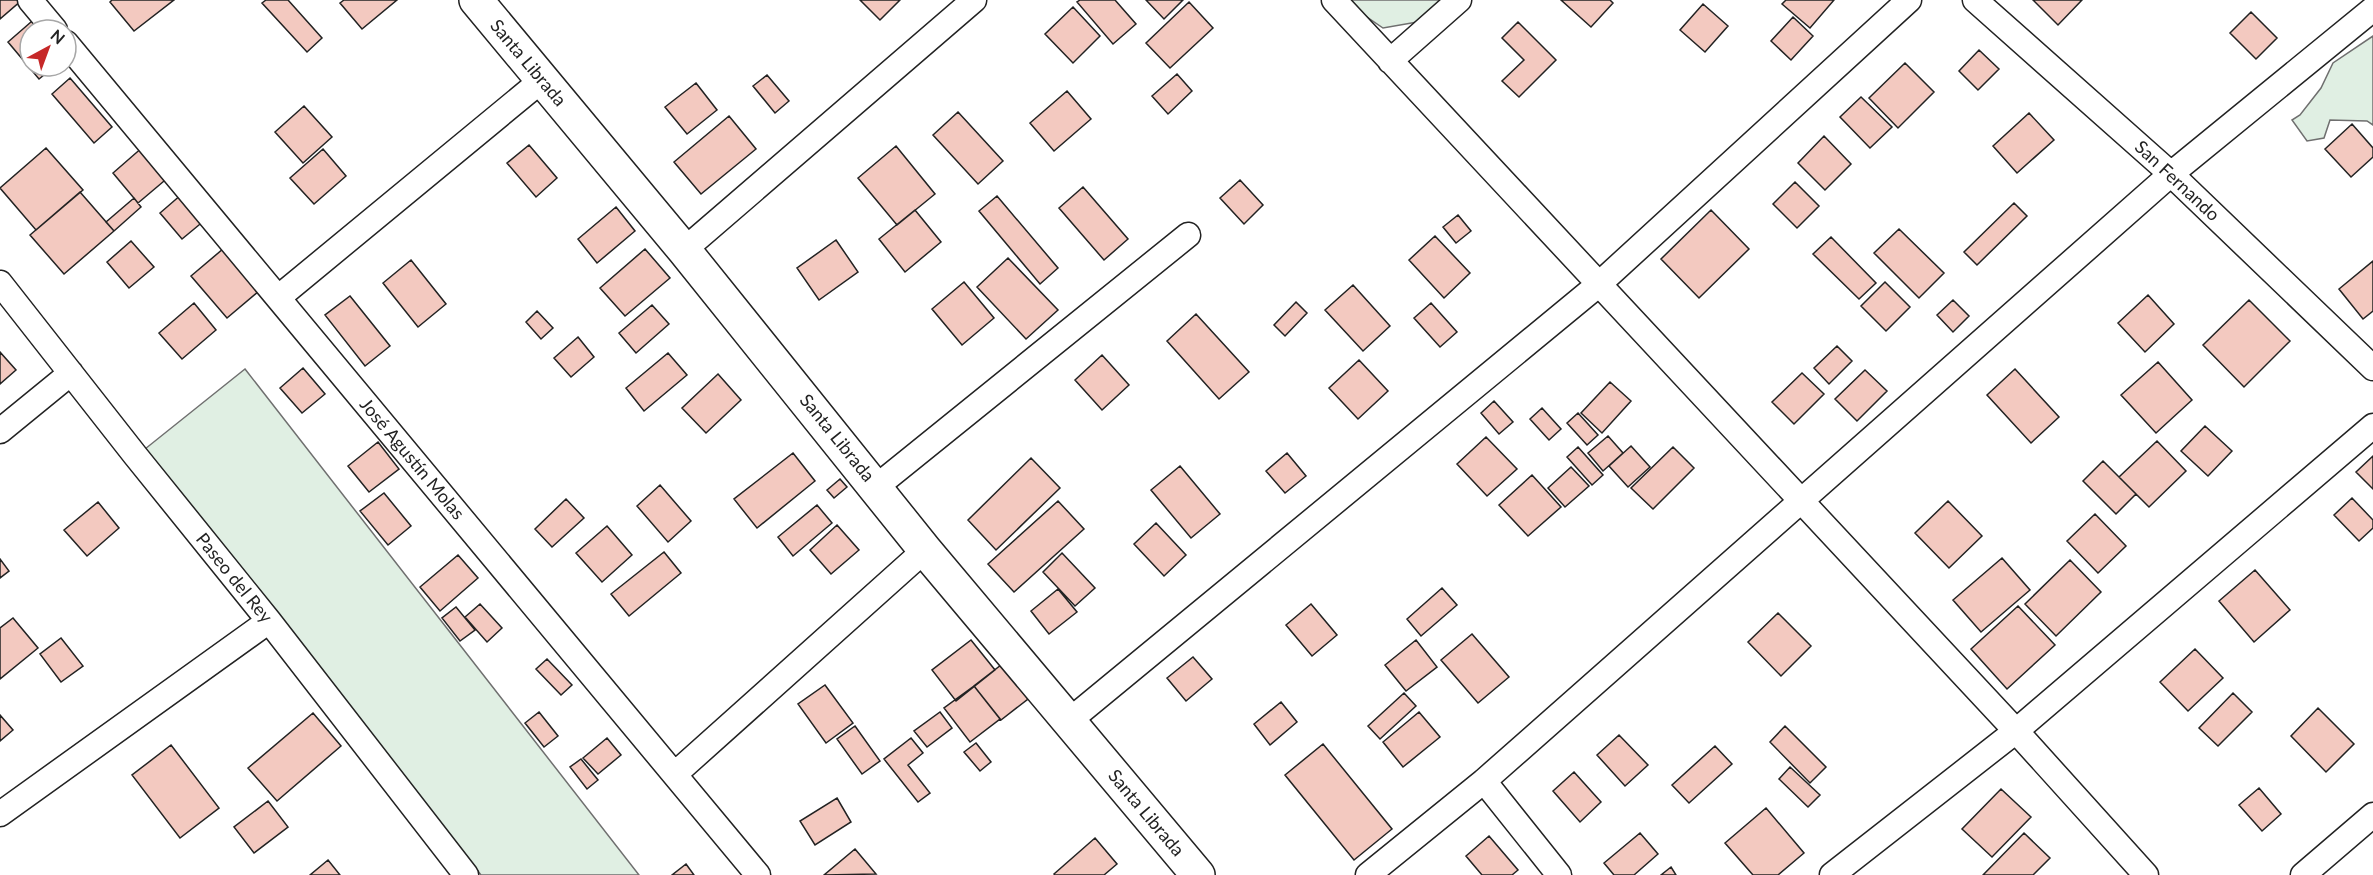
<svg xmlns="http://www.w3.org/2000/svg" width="2373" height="875" viewBox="0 0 2373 875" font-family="Lato,sans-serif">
<rect width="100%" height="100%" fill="#fff"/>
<path fill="#e0efe3" stroke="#6f6f6f" stroke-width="1.5" d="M1342,0H1464L1423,21L1383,28Z
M2373,36V125L2367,121L2330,120L2324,138L2307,141L2292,120L2300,115L2321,88L2333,63Z
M245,369L639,875H481L145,449Z"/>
<path fill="#f3c9c0" stroke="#222" stroke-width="1.5" d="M0,0H22L0,19Z
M112,0H174L134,31L110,2Z
M266,0H288L322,38L307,52L262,3Z
M344,0H397L362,29L340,3Z
M860,0H900L880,20Z
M1080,0H1115L1136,24L1113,44L1077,2Z
M1146,0H1183L1164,19Z
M1561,0H1610L1613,3L1591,27Z
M1786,0H1834L1810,28L1782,4Z
M2033,0H2082L2058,25Z
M1189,2L1213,28L1170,68L1146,43Z
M1703,4L1728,26L1705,52L1680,30Z
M1073,7L1100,36L1073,63L1045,34Z
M2251,12L2277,38L2256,59L2230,33Z
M39,15L52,30H30V66H55L39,79L8,42Z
M1793,17L1813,36L1791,60L1771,41Z
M1518,22L1556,60L1519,97L1502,81L1524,60L1502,38Z
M1979,50L1999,69L1978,90L1959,71Z
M1905,63L1934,92L1898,128L1869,98Z
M1177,74L1192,91L1168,114L1152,96Z
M767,75L789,101L775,113L753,86Z
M70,78L112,127L94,143L52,94Z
M696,83L717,110L687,134L665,107Z
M1067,91L1091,119L1054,151L1030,123Z
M1861,97L1892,127L1870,148L1840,117Z
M304,106L332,137L303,163L275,132Z
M958,112L1003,161L978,184L933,135Z
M2029,113L2054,140L2017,173L1993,146Z
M729,116L756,149L701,194L674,162Z
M2352,124L2373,148V157L2351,177L2325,149Z
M1824,136L1851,164L1825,190L1798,163Z
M529,145L557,178L536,197L507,163Z
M144,146L170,176L138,203L113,173Z
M896,146L935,194L897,225L858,178Z
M46,148L83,190L36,230L0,188Z
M323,149L346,176L314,204L290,178Z
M1240,180L1263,205L1244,224L1220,198Z
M1795,182L1819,206L1797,228L1773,204Z
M1083,187L1128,239L1104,260L1059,208Z
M80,192L114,231L64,274L30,235Z
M182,194L205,220L182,239L160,213Z
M997,196L1058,268L1040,284L979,211Z
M134,198L141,207L114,231L106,222Z
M2014,203L2027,216L1977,265L1964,252Z
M616,207L635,231L597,263L578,239Z
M915,210L941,242L905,272L879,239Z
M1711,210L1749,249L1699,298L1661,259Z
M1458,215L1471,231L1456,243L1443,227Z
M1899,229L1944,273L1919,298L1874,253Z
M1435,236L1470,273L1444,298L1409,260Z
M1831,237L1876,283L1859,299L1813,254Z
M836,240L858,272L819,300L797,268Z
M131,241L154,267L129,288L107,262Z
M230,243L266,285L227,318L191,276Z
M645,249L670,278L625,316L600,288Z
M1008,258L1058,310L1026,339L977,287Z
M411,260L446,304L418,327L383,283Z
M2373,261V311L2363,319L2339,289Z
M964,282L994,318L962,345L932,309Z
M1885,282L1910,307L1886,331L1861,306Z
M1353,285L1390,326L1363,351L1325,310Z
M2148,295L2174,324L2145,352L2118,323Z
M350,296L390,346L365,366L325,315Z
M1953,300L1969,316L1953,332L1937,315Z
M2249,300L2290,341L2244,387L2203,345Z
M1296,302L1307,313L1285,336L1274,325Z
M194,303L216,330L182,359L159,333Z
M1431,303L1457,332L1440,347L1414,318Z
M652,305L669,324L636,353L619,333Z
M537,311L553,328L541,339L526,322Z
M1196,314L1249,372L1219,399L1167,341Z
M578,337L594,357L571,377L554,358Z
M1837,346L1852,361L1829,384L1814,368Z
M0,352L16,370L0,384Z
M668,353L687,375L644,411L626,388Z
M1102,355L1129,385L1102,410L1075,380Z
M1359,360L1388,391L1358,419L1329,388Z
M2158,362L2192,400L2156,433L2121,395Z
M303,368L325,394L302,413L280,388Z
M2015,369L2059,417L2031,443L1987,395Z
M1865,370L1887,391L1857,421L1835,399Z
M1802,373L1824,394L1794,424L1772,402Z
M718,374L741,400L706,433L682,408Z
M1610,382L1631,401L1602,433L1581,413Z
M1494,401L1513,422L1499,434L1481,413Z
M1542,408L1561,429L1549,440L1530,419Z
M1578,413L1598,435L1587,445L1567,423Z
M2205,426L2232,451L2208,476L2181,451Z
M1608,436L1623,453L1603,471L1588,453Z
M1486,437L1517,469L1487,496L1457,464Z
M2157,441L2186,471L2149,507L2119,477Z
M378,442L399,469L369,492L348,466Z
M1631,446L1650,467L1628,487L1609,466Z
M1578,447L1603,475L1592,485L1567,457Z
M1673,447L1694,468L1653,509L1631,488Z
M793,453L815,481L757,528L734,499Z
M1287,453L1306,476L1285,493L1266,471Z
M2373,456V489L2356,472Z
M1031,458L1060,488L996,550L968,520Z
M2103,461L2136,494L2116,514L2083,481Z
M1180,466L1220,514L1191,538L1151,490Z
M1571,467L1589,486L1565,507L1548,488Z
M1532,475L1561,507L1528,536L1499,505Z
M840,479L847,487L834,498L827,490Z
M660,485L691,521L668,542L637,506Z
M384,493L411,526L388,545L360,511Z
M2352,498L2373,520V528L2359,541L2334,515Z
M566,499L584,518L552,547L535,529Z
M1058,501L1084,529L1014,592L988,564Z
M1948,501L1982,536L1949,568L1915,533Z
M98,502L119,528L87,556L64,530Z
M817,505L832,523L793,556L778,537Z
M2095,514L2126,546L2098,573L2067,541Z
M1156,523L1186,555L1164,576L1134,544Z
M837,525L859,550L831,574L810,550Z
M607,526L632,555L602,582L576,553Z
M664,552L681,573L629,616L611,594Z
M1062,553L1095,588L1075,606L1043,572Z
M458,555L478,578L440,611L420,587Z
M2002,558L2030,590L1981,632L1953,600Z
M0,559L9,571L0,578Z
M2070,560L2101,592L2056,636L2025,604Z
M2255,570L2290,610L2254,642L2219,601Z
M1442,588L1457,605L1421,636L1407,619Z
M1058,589L1077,612L1049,634L1031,611Z
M480,604L502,628L487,642L465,617Z
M1311,604L1337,635L1312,656L1286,625Z
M2018,606L2055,645L2007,689L1971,649Z
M456,607L475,630L460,641L442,618Z
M1778,613L1811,646L1781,676L1748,642Z
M13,618L38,648L0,679V628Z
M1472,634L1509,677L1478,703L1441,660Z
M61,638L83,666L61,682L40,654Z
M971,640L995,670L956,701L932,670Z
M1416,640L1437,667L1406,691L1385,665Z
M2195,649L2223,678L2188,711L2160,682Z
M1193,657L1212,679L1186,701L1167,678Z
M547,659L572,685L561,695L536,669Z
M1001,665L1028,699L1001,720L974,686Z
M825,685L853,723L826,743L798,704Z
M974,686L1000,719L970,742L944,708Z
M1404,693L1416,706L1380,739L1368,726Z
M2233,693L2252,712L2218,746L2199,728Z
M1281,702L1297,722L1270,745L1254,724Z
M2318,708L2354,744L2326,772L2291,736Z
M539,712L558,736L544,747L525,723Z
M940,712L952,728L927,747L914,731Z
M1419,712L1440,737L1403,767L1383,742Z
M313,713L341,746L277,801L248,768Z
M0,715L13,730L0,741Z
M855,726L880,761L862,774L837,739Z
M1785,726L1826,767L1810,783L1770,742Z
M1619,735L1648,765L1625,786L1597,755Z
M607,738L621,755L598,774L583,758Z
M911,738L923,753L908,765L930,793L918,802L884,759Z
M976,743L991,762L980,771L964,752Z
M1323,744L1392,829L1354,860L1285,775Z
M171,745L219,808L180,838L132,775Z
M1715,746L1732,764L1689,803L1672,785Z
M581,759L598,780L587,789L570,767Z
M1790,767L1820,795L1808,807L1779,779Z
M1574,772L1601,802L1580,822L1553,791Z
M2259,788L2281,814L2262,831L2239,805Z
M2001,789L2031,817L1992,857L1962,829Z
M837,798L851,822L815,845L800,821Z
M268,801L288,827L254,853L234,827Z
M1766,808L1804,853L1778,875H1753L1725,843Z
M1640,833L1658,854L1634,875H1614L1604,863Z
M2024,833L2050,858L2033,875H1983Z
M1489,836L1518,870L1512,875H1482L1466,856Z
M1095,838L1117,864L1104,875H1055L1054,874Z
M855,849L876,874L824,875Z
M328,860L340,875H310Z
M686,864L694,875H672Z
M1671,867L1676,875H1661Z"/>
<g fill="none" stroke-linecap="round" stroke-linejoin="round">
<defs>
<path id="street" d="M30,0L55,30
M1334,0L2016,731L2146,875
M1975,0L2171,174L2373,368
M66,43L758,875
M1390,61L1459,0
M684,250L974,0
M0,283L135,455L269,621L466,875
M279,297L542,80
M0,431L71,373
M876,487L1188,235
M1069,721L1598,285L1909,0
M675,774L925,550
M1484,781L1559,875
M0,814L269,621
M1368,875L1484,781L2171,174L2373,9
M1832,875L2016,731L2373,426
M2303,875L2373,815"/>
<path id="secondary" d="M476,0L684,250L925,550L1198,875"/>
</defs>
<use href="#street" stroke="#222" stroke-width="27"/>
<use href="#secondary" stroke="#222" stroke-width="36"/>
<use href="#street" stroke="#fff" stroke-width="24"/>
<use href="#secondary" stroke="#fff" stroke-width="33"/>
</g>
<g text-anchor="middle" stroke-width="4.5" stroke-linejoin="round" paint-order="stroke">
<g font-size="18" fill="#222" stroke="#fff">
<text transform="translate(528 63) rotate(50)" y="6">Santa Librada</text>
<text transform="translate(2177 181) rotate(43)" y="6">San Fernando</text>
<text transform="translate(837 438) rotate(51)" y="6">Santa Librada</text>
<text transform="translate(412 459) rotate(50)" y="6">José Agustín Molas</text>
<text transform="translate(234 578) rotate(51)" y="6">Paseo del Rey</text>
<text transform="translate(1146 813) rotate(50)" y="6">Santa Librada</text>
</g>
</g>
<g transform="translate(48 48) rotate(41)"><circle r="28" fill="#ffffff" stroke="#a7a7a7" stroke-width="1.5"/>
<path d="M0-4.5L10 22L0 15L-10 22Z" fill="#c62828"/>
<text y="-9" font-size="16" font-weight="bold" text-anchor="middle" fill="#222222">N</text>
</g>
</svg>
